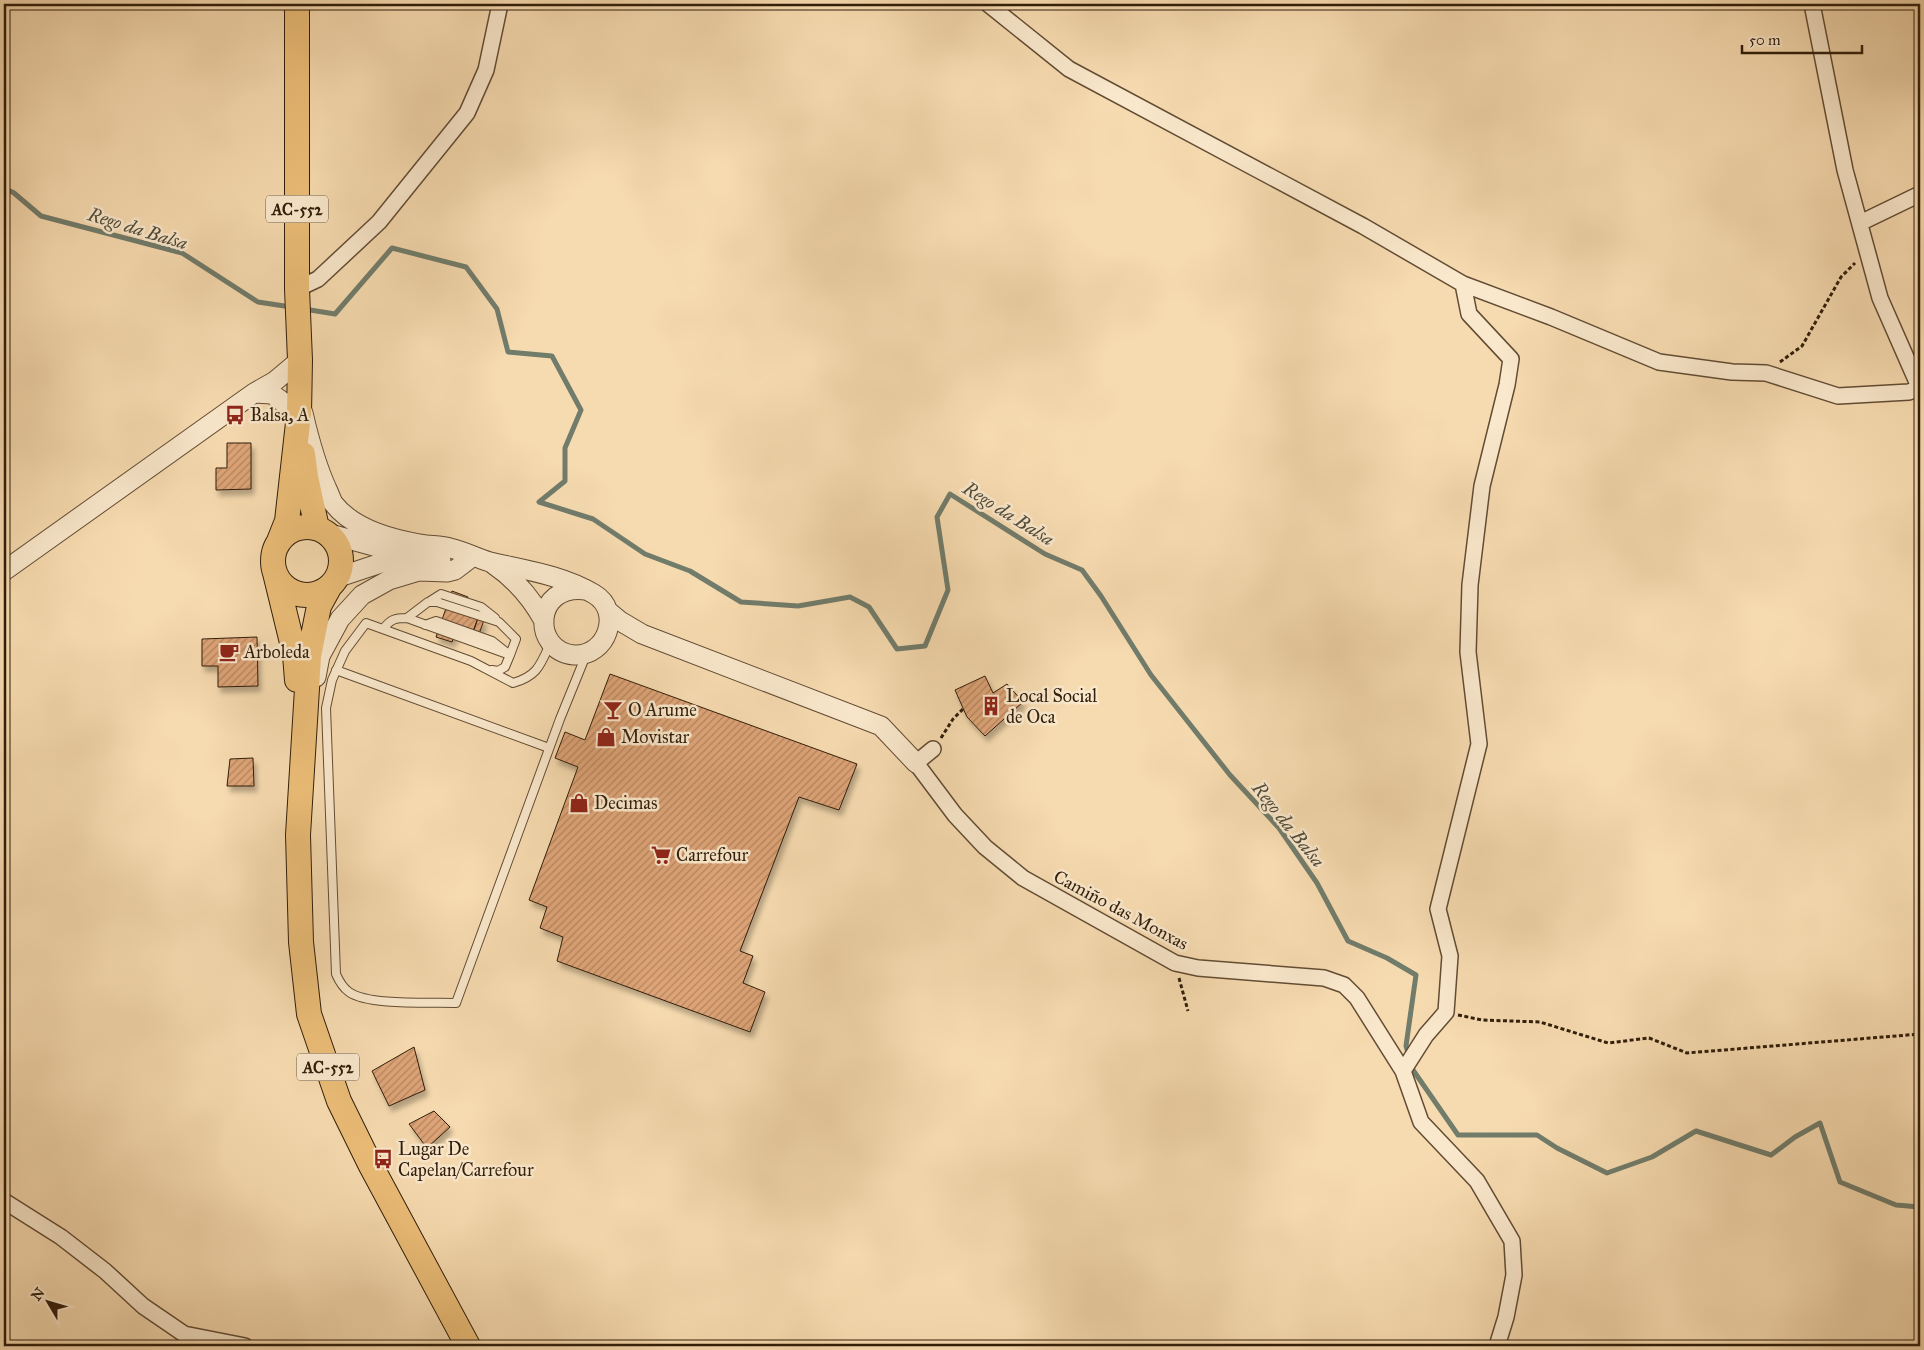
<svg xmlns="http://www.w3.org/2000/svg" width="1924" height="1350" viewBox="0 0 1924 1350" font-family="'IM FELL Great Primer',serif">
<defs>
<pattern id="building-hatch" width="6" height="6" patternUnits="userSpaceOnUse" patternTransform="scale(1.25)"><rect width="6" height="6" fill="#dea477"/><path d="M-1 1l2-2M0 6l6-6M5 7l2-2" fill="none" stroke="#b48560"/></pattern>
<filter id="shadow"><feDropShadow dx="3" dy="5.5" stdDeviation="2.5" flood-color="#0004"/></filter>
</defs>
<rect width="100%" height="100%" fill="#f7dbb0"/>
<filter id="stains"><feTurbulence type="fractalNoise" baseFrequency=".004" numOctaves="4"/><feColorMatrix values="0 0 0 0 .2 0 0 0 0 .09 0 0 0 0 .02 0 0 0 .5 -.17"/></filter>
<radialGradient id="worn" r=".72"><stop offset=".6" stop-color="#630" stop-opacity="0"/><stop offset="1" stop-color="#630" stop-opacity=".3"/></radialGradient>
<g fill="none" stroke-linecap="round" stroke-linejoin="round">
<path stroke="#717c6b" stroke-width="5" d="M4,188L14,193L41,216L182,253L258,302L291,307
M304,309L335,314L392,248L466,267L497,309L508,352L552,356L581,410L565,448V481L539,502L593,519L645,554L690,571L741,602L798,606L850,597L869,607L897,649L925,646L948,590L937,517L950,494L1045,554L1082,570L1101,596L1151,675L1230,775L1279,828L1317,883L1348,941L1387,958L1416,975L1406,1046L1409,1056
M1411,1064L1413,1070L1458,1135H1537L1557,1148L1607,1173L1652,1157L1696,1131L1771,1155L1795,1137L1820,1123L1840,1182L1896,1205L1920,1207"/>
</g>
<path fill="url(#building-hatch)" stroke="#301d0a" filter="url(#shadow)" d="M227,443H251V489L216,490V468H227Z
M452,591L468,597L462,612L478,618L473,632L457,627L452,642L436,637Z
M478,618L484,620L479,634L473,632Z
M257,637L258,686L218,687V666H202V639Z
M610,674L857,764L839,810L799,797L740,951L753,956L743,983L765,992L750,1032L557,961L563,937L540,928L547,907L529,900L578,767L555,758L565,732L585,740Z
M985,676L993,693L1007,684L1023,702L985,736L967,717L955,690Z
M253,758L254,786H227L230,759Z
M414,1047L425,1090L389,1106L372,1071Z
M434,1111L450,1127L427,1148L409,1124Z"/>
<g fill="none" stroke-linecap="round" stroke-linejoin="round">
<defs>
<path id="service" d="M430,601L441,594L481,607L495,618
M407,618L428,602H437L499,622L516,639L510,655L492,641L436,621L425,625
M383,629C391,619 395,618 407,618L510,655L505,667L498,671L492,670
M550,644C540,666 537,676 513,683L471,661L366,623L345,651L332,680L326,708L336,974C339,981 342,987 349,992C369,1006 430,1002 456,1003L560,719L586,655
M336,670L549,748"/>
<path id="minor" d="M988,4L1069,69L1363,226L1463,284
M1812,4L1845,170L1880,298L1920,389
M1860,223L1920,194
M297,289L318,279L379,222L467,113L486,70L500,4
M933,749L916,763L955,815L985,847L1023,878L1175,963L1198,968L1324,978L1344,985L1357,998L1403,1071
M4,1201L61,1237L105,1271L143,1306L184,1334L245,1346
M1497,1346L1506,1317L1514,1275L1512,1241L1477,1181L1421,1122L1403,1071L1426,1035L1446,1012L1450,956L1438,909L1479,744L1468,652L1470,585L1482,486L1507,385L1511,359L1469,314L1463,284L1551,317L1659,362L1732,372L1766,373L1838,396L1909,392L1919,388"/>
<path id="tertiary" d="M254,393L272,394L299,414
M303,413C309,439 316,465 327,489C329,493 331,499 333,503C353,529 390,539 420,544C430,546 441,545 450,548C464,551 476,558 490,562C525,570 562,575 594,594C623,611 607,657 574,655C531,651 533,583 586,590
M326,533L374,546L399,550
M493,564C515,579 531,597 544,621
M4,571L254,393L275,381L300,360
M336,578L381,563L410,558L441,561
M608,611L620,621L642,634L881,726L916,763
M316,677L320,656L340,619L362,595L389,580L419,571L447,572L455,570L472,557"/>
<path id="primary" d="M303,454L306,477L317,528
M273 561a34 34 0 1 1 68 0a34 34 0 1 1-68 0Z
M279,541L287,521L299,414L300,360L297,289V4
M275,573L295,655L297,680
M330,586L319,606L309,656L298,835L301,942L309,1014L339,1101L370,1164L468,1346"/>
</defs>
<use href="#service" stroke="#624c34" stroke-width="10"/>
<use href="#minor" stroke="#624c34" stroke-width="18"/>
<use href="#tertiary" stroke="#624c34" stroke-width="21"/>
<use href="#primary" stroke="#301d0a" stroke-width="26"/>
<path stroke="#301d0a" stroke-width="3" stroke-dasharray="4 2.5" stroke-linecap="butt" d="M1780,362L1802,346L1841,277L1855,263
M941,738L953,719L963,709
M1179,978L1188,1011
M1458,1015L1482,1020L1540,1022L1608,1043L1649,1038L1687,1053L1920,1034"/>
<use href="#service" stroke="#fae8cc" stroke-width="8"/>
<use href="#minor" stroke="#fae8cc" stroke-width="15"/>
<use href="#tertiary" stroke="#fae8cc" stroke-width="19"/>
<use href="#primary" stroke="#ecbe78" stroke-width="24"/>
</g>
<defs>
<symbol id="bus-bare" viewBox="-9 -9 18 18"><path d="M-5-6H5V4H4V6H2V4H-2V6H-4V4H-5ZM-3.5-4V0h7V-4ZM-3.5 1.2v1.5H-2V1.2ZM2 1.2v1.5H3.5V1.2Z" fill="#8f2418" stroke="#fae8cc" stroke-width="2.5" paint-order="stroke"/></symbol>
<symbol id="cafe-bare" viewBox="-9 -9 18 18"><path d="M-5.5-4.5H6V0H3Q3 3.5 0 3.5H-2.5Q-5.5 3.5-5.5 0ZM3-3.2v2h1.7v-2ZM-6 4.5H4V6H-6Z" fill="#8f2418" stroke="#fae8cc" stroke-width="2.5" paint-order="stroke"/></symbol>
<symbol id="building-bare" viewBox="-9 -9 18 18"><path d="M-4-6H4V6H1V3H-1V6H-4ZM-2.5-4.3h1.7v1.8h-1.7ZM.8-4.3h1.7v1.8H.8ZM-2.5-1h1.7V.8h-1.7ZM.8-1h1.7V.8H.8Z" fill="#8f2418" stroke="#fae8cc" stroke-width="2.5" paint-order="stroke"/></symbol>
<symbol id="bar-bare" viewBox="-9 -9 18 18"><path d="M-6-5H6L.8 .8V4.5H3.5V6h-7V4.5H-.8V.8Z" fill="#8f2418" stroke="#fae8cc" stroke-width="2.5" paint-order="stroke"/></symbol>
<symbol id="shop-bare" viewBox="-9 -9 18 18"><path d="M-5-2.5h2.3a2.7 3.5 0 0 1 5.4 0H5L5.5 6h-11ZM-1.5-2.5h3a1.5 2.3 0 0 0-3 0Z" fill="#8f2418" stroke="#fae8cc" stroke-width="2.5" paint-order="stroke"/></symbol>
<symbol id="supermarket-bare" viewBox="-9 -9 18 18"><path d="M-6-5.5h2.5l.6 2H6L4.5 2H-2.5L-4.4-4H-6ZM-1.5 3.2a1.3 1.3 0 1 0 .1 0ZM3 3.2a1.3 1.3 0 1 0 .1 0Z" fill="#8f2418" stroke="#fae8cc" stroke-width="2.5" paint-order="stroke"/></symbol>
</defs>
<g fill-rule="evenodd">
<use href="#bus-bare" x="221" y="401" width="28" height="28"/>
<use href="#cafe-bare" x="215" y="638" width="28" height="28"/>
<use href="#building-bare" x="977" y="692" width="28" height="28"/>
<use href="#bar-bare" x="599" y="696" width="28" height="28"/>
<use href="#shop-bare" x="592" y="723" width="28" height="28"/>
<use href="#shop-bare" x="565" y="789" width="28" height="28"/>
<use href="#supermarket-bare" x="647" y="841" width="28" height="28"/>
<use href="#bus-bare" x="369" y="1145" width="28" height="28"/>
</g>
<g text-anchor="middle" stroke-width="5" stroke-linejoin="round" paint-order="stroke">
<g fill="#fae8cc" stroke="#6d5a44" stroke-width="1">
<rect x="266" y="195.5" width="62" height="27" rx="4"/>
<rect x="297" y="1053.5" width="62" height="27" rx="4"/>
</g>
<g font-size="16" font-weight="bold" fill="#301d0a">
<text x="297" y="215">AC-552</text>
<text x="328" y="1073">AC-552</text>
</g>
<g font-size="18" fill="#301d0a" stroke="#fae8cc" text-anchor="start">
<text x="250" y="421">Balsa, A</text>
<text x="244" y="658">Arboleda</text>
<text x="1006" y="702">Local Social<tspan x="1006" dy="21">de Oca</tspan></text>
<text x="628" y="716">O Arume</text>
<text x="621" y="743">Movistar</text>
<text x="594" y="809">Decimas</text>
<text x="676" y="861">Carrefour</text>
<text x="398" y="1155">Lugar De<tspan x="398" dy="21">Capelan/Carrefour</tspan></text>
</g>
<g font-size="18" fill="#301d0a" stroke="#fae8cc">
<text transform="translate(1121 910) rotate(28)" y="6">Camiño das Monxas</text>
</g>
<g font-size="19" font-style="italic" fill="#514c3b" stroke="#fae8cc">
<text transform="translate(138 228) rotate(17)" y="7">Rego da Balsa</text>
<text transform="translate(1009 513) rotate(32)" y="7">Rego da Balsa</text>
<text transform="translate(1289 824) rotate(51)" y="7">Rego da Balsa</text>
</g>
</g>
<rect width="1924" height="1350" fill="none" stroke="#f7dbb0" stroke-width="20"/>
<rect x="5" y="5" width="1914" height="1340" fill="none" stroke="#301d0a" stroke-width="2.5"/>
<rect x="10" y="10" width="1904" height="1330" fill="none" stroke="#301d0a"/>
<g transform="translate(48 1302) rotate(308)" stroke="#fae8cc" stroke-width="4" paint-order="stroke">
<path d="M0-4L9 19L0 12L-9 19Z" fill="#301d0a"/>
<text y="-8" font-size="14" font-weight="bold" text-anchor="middle" fill="#301d0a">N</text>
</g>
<path d="M1742 45v8h120v-8" fill="none" stroke="#301d0a" stroke-width="2.5"/>
<text x="1749" y="45" font-size="15" fill="#301d0a" stroke="#fae8cc" stroke-width="4" paint-order="stroke">50 m</text>
<rect width="100%" height="100%" filter="url(#stains)"/>
<rect width="100%" height="100%" fill="url(#worn)"/>
</svg>
